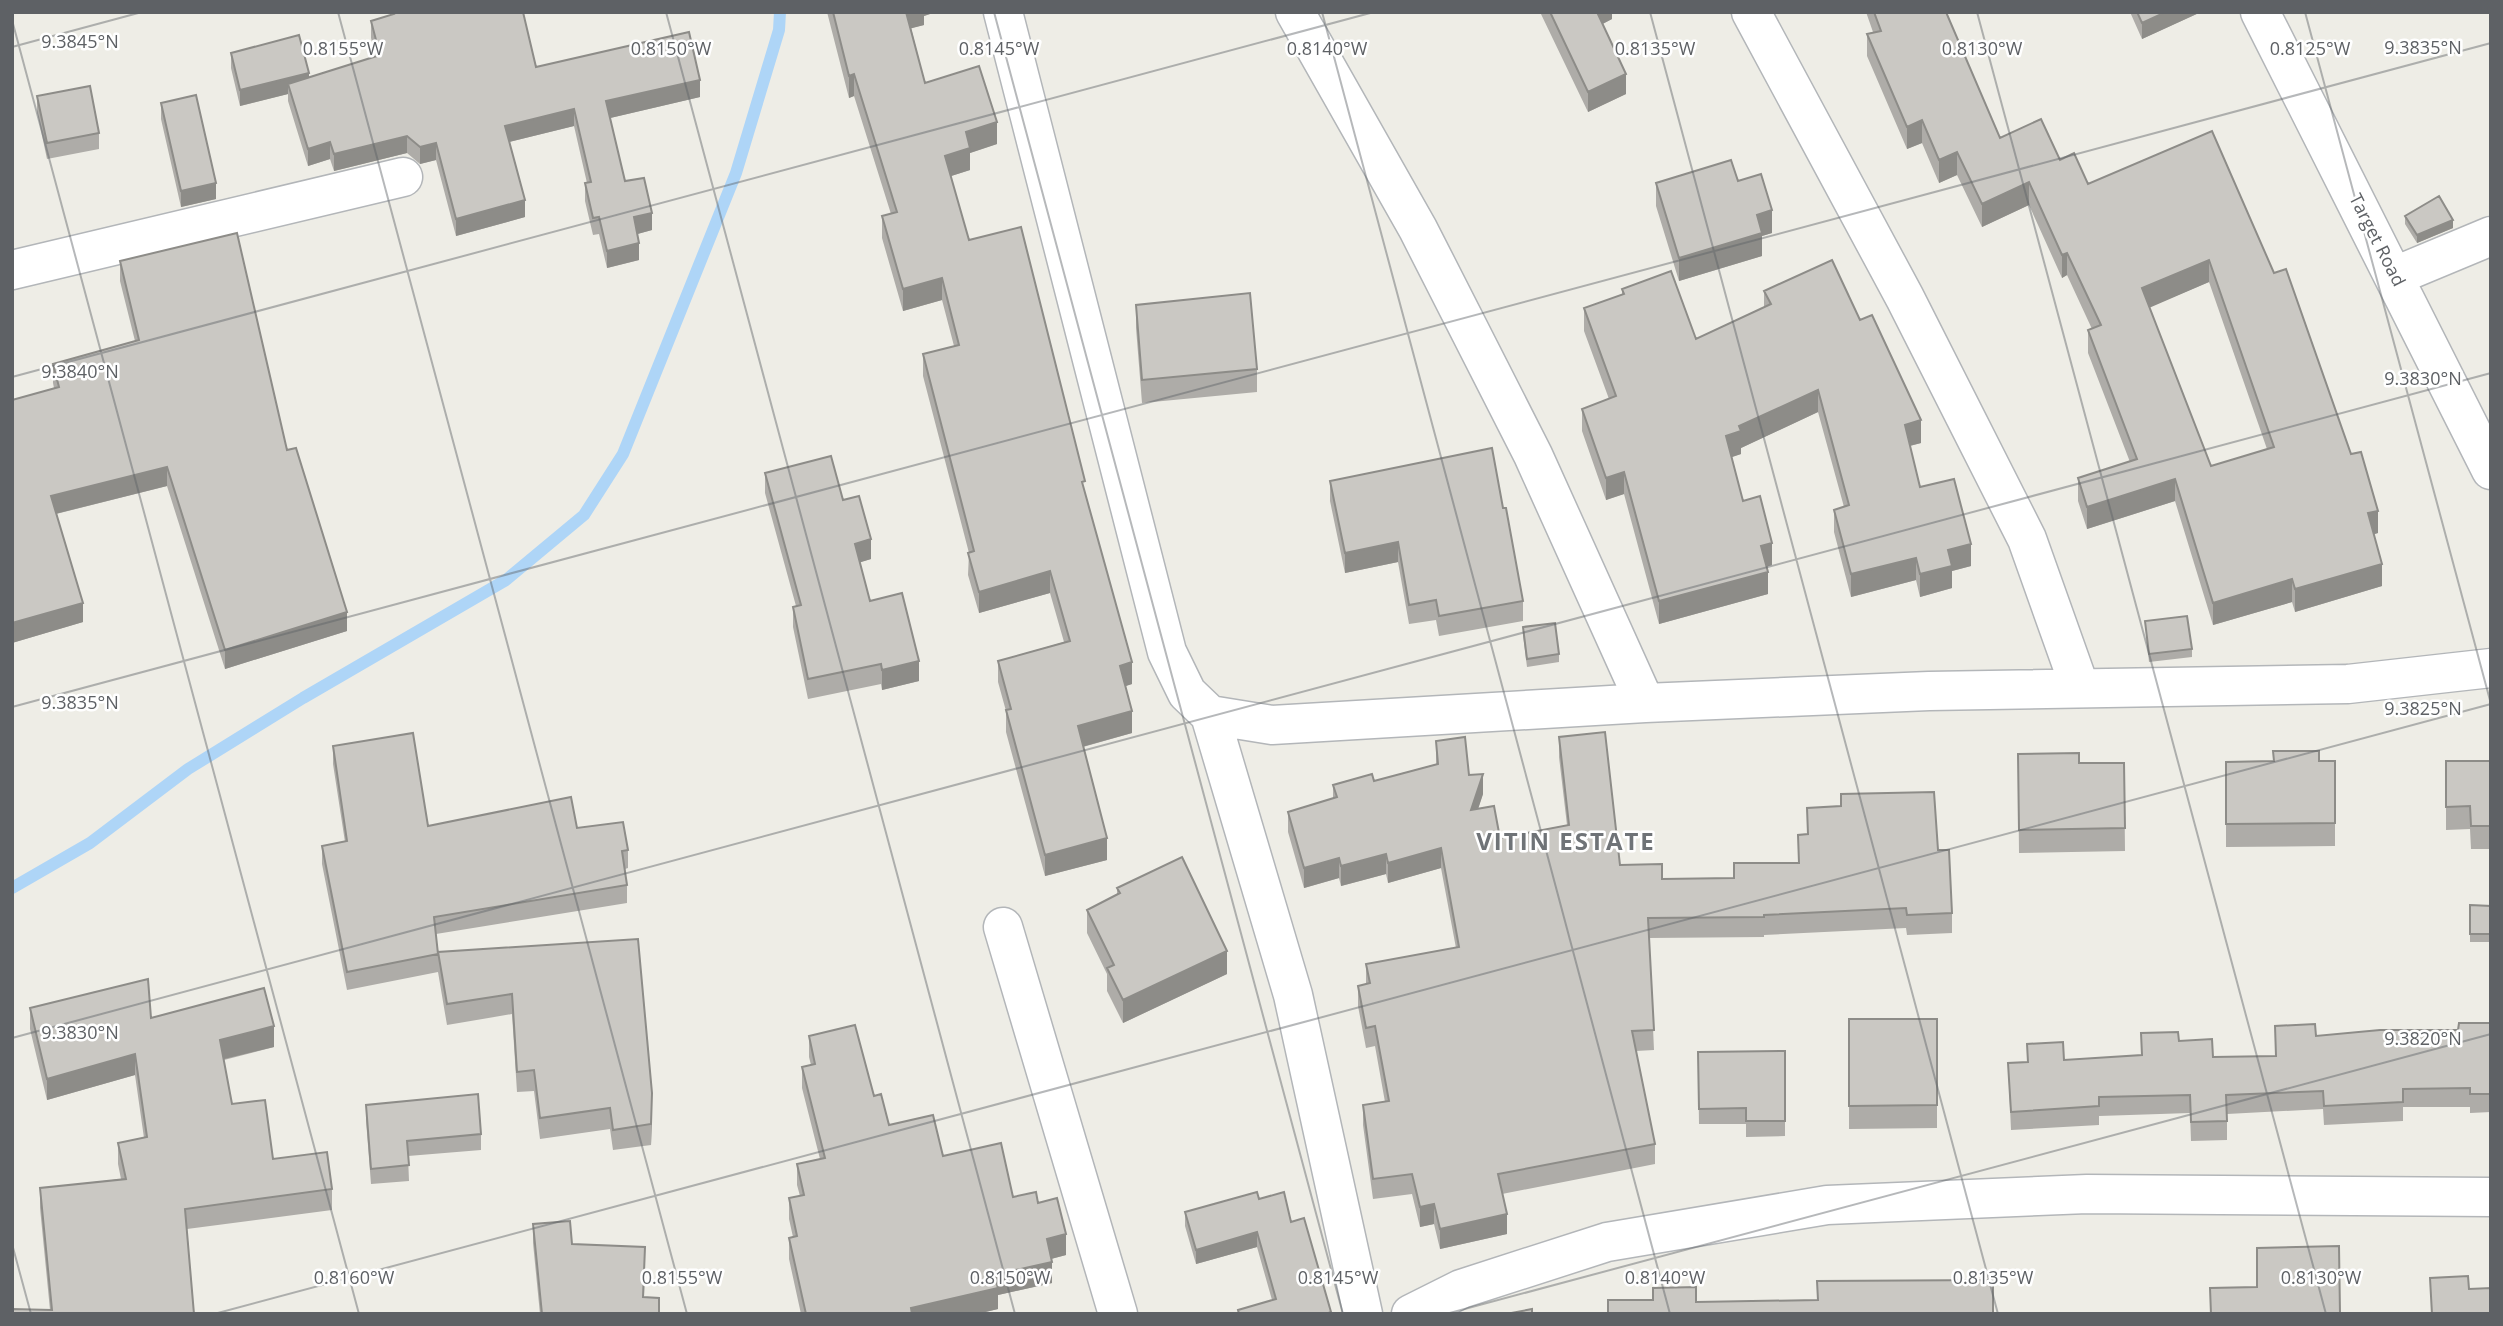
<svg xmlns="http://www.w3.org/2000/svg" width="2503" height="1326" viewBox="0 0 2503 1326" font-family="'Open Sans',sans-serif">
<rect width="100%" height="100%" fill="#eeede6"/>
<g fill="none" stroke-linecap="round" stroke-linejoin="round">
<path stroke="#aed5f7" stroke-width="12" d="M12,888L90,843L188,769L303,698L506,580L584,515L623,454L736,173L779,30L780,12"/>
<defs>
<path id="minor" d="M1003,12L1167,652L1187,693L1210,715L1272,725L1645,703L1929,691L2348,684L2491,668
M1295,12L1418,229L1533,455L1645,703
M1751,12L1905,298L2027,539L2080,688
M2260,12L2491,470
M12,270L403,177
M2395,276L2491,236
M1210,715L1293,995L1363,1314
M1003,927L1118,1314
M1411,1314L1461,1289L1607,1242L1827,1205L2087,1194L2491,1197"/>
</defs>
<use href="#minor" stroke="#b3b6b9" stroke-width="41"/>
<use href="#minor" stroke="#fff" stroke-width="38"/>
</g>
<path fill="#aeaca8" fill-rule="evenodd" d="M391,12H523L536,67L700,97L610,118L625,181L652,230L637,234L639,260L607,268L599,234L593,235L585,201V183H587L574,126L509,142L525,217L456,236L436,160L420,164L407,153L334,171L330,159L308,166L288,101V94L240,106L231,68V53L309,77L376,57L371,38V21L391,15Z
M827,12H936L924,16V25L911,28L925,83L997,144L970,153V170L951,176L969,240L1085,492L1132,684L1125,686L1132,733L1083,747L1107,860L1045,876L1006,732V711L998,682V661L1064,642L1050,593L979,613L968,575L969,553L923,376V354L954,346L942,300L903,311L882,238V216L891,214L854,96L849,98Z
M1540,12H1612V19L1602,24L1626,94L1588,112Z
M1866,12H1946L2000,138L2060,160L2088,184L2212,131L2378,533L2374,534L2382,586L2295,612L2292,602L2213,625L2175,501L2087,529L2078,501V478L2130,462L2088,353V330L2092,329L2067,275L2062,278L2029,205L1982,227L1957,175L1939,183L1922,143L1907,149L1867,56V34L1873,32ZM2209,282L2267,449L2211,466L2149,307Z
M2130,12H2201L2142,39Z
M37,96L99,133V149L47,159L37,112Z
M161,103L216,199L181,207L161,119Z
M1738,181L1772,233L1762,236V256L1679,281L1656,206V183Z
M2405,216L2453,228L2417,243L2405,224Z
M120,261L287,450L347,631L225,669L167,486L56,514L83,622L12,643V400L54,388L53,383V364L135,341L120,281Z
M1622,289L1696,339L1764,307V291L1860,320L1921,443L1910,446L1920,487L1971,566L1952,571V588L1920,597L1916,580L1851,597L1834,532V510L1844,507L1818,412L1741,448V454L1732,457L1743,501L1772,565L1766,567L1768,594L1659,624L1624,494L1606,500L1582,431V409L1609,399L1584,331V308L1622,295Z
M1136,305L1257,369V392L1142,403L1136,328Z
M765,473L843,500L871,559L860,562L870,601L919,681L882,690L881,684L808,699L793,627V607L796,606L765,493Z
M1330,481L1503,508L1523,601V621L1439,636L1436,620L1409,624L1398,562L1345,573L1330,501Z
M2145,621L2192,649V657L2149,662Z
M1523,627L1559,654V662L1527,667L1523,635Z
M1559,737L1620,865L1662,879L1734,878L1798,863V835L1807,834V808L1938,850L1952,913V933L1907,935L1906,928L1764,935V937L1649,938L1654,1050L1636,1051L1655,1144V1164L1502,1194L1507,1234L1440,1249L1434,1224L1420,1227L1412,1194L1373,1199L1363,1125V1105L1385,1102L1375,1046L1366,1048L1358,1006V986L1366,984V964L1456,948L1441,868L1388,883L1386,874L1341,886L1339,878L1304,888L1288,832V812L1333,798V785L1374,781L1436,764V741L1469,775L1483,794L1478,809L1500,838L1567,825L1559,757Z
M333,746L428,826L577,828L628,850V868L625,869L627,885V903L436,934L438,952L638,939L652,1113L651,1145L613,1150L610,1129L540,1139L534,1091L517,1092L512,1014L447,1025L438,972L347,990L322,864V846L345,842L333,764Z
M2018,754L2079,763H2124L2125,851L2019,853Z
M2335,761V846L2226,847V762Z
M2446,761H2491V849H2471L2470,829L2446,830Z
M1117,888L1227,974L1123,1023L1107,991V974L1087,933V910L1117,895Z
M2470,905L2491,906V942H2470Z
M30,1008L151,1018L274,1047L224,1060L232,1104L273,1159L332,1189V1210L187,1229L194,1314L50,1310L40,1208V1188L121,1179L118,1164V1143L144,1138L135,1075L47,1100L30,1029Z
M1849,1019H1937V1128L1849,1129Z
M2491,1023V1112L2470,1113V1107H2403V1121L2324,1125L2323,1109L2227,1114V1140L2191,1141L2190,1113L2099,1116V1125L2011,1130L2008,1063L2027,1062V1044L2064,1060L2141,1055L2179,1041L2213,1057L2275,1056V1026L2316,1036L2458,1030Z
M809,1036L874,1096L889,1125L1013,1197L1038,1203L1066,1255L1051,1259L1052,1283L998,1295V1309L977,1314H801L789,1259V1238L793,1237L789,1219V1198L800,1196L797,1185V1164L820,1159L802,1088V1067L811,1065L809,1057Z
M1785,1051V1136L1746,1137V1124H1699L1698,1052Z
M366,1105L481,1134V1150L408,1156L409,1181L371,1184L366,1120Z
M1259,1199L1291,1222L1331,1314H1238V1310L1272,1300L1257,1247L1196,1264L1185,1226V1212Z
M533,1224L572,1244L645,1266L644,1297L659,1314H540L533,1243Z"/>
<path fill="#8d8c88" d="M905,12H936L924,16V25L905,30Z
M1595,12H1612V19L1595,28Z
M2166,12H2201L2142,39V23Z
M309,73V88L288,84V94L240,106V90Z
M854,74V96L849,98V76Z
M1626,74V94L1588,112V92Z
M700,80V97L606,119V101Z
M574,109V126L505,143V126Z
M1922,120V143L1907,149V127Z
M997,122V144L970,153V170L945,178V156L966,132Z
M407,136V153L334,171V154Z
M330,142V159L308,166V149Z
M436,143V160L420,164V147Z
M1957,152V175L1939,183V160Z
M2029,182V205L1982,227V204Z
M216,183V199L181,207V191Z
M525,200V217L456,236V219Z
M1772,210V233L1762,236V256L1679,281V258L1757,215Z
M652,213V230L634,235V217Z
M2453,220V228L2417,243V235Z
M639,243V260L607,268V251Z
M2067,253V275L2062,278V255Z
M2209,260V282L2142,311V288Z
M942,278V300L903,311V289Z
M1818,390V412L1741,448V454L1726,459V436L1739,426Z
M1921,420V443L1905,447V425Z
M167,467V486L51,515V496Z
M1624,472V494L1606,500V478Z
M2175,479V501L2087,529V507Z
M2378,511V533L2368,536V513Z
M871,539V559L855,564V544Z
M1398,542V562L1345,573V553Z
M1772,543V565L1761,568V546Z
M1971,544V566L1952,571V588L1920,597V574L1948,550Z
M1916,558V580L1851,597V574Z
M2382,564V586L2295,612V589Z
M1050,571V593L979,613V592Z
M1768,572V594L1659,624V601Z
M2292,579V602L2213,625V603Z
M83,603V622L12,643V623Z
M347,612V631L225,669V650Z
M919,661V681L882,690V670Z
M1132,662V684L1120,688V666Z
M1132,711V733L1078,748V726Z
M1483,774V794L1471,830V810Z
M1107,838V860L1045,876V855Z
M1441,848V868L1388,883V863Z
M1386,854V874L1341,886V866Z
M1339,858V878L1304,888V868Z
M1227,951V974L1123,1023V1000Z
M274,1026V1047L220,1060V1040Z
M135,1054V1075L47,1100V1079Z
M652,1093V1113L651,1145V1124Z
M1434,1204V1224L1420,1227V1207Z
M1507,1214V1234L1440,1249V1229Z
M1257,1232V1247L1196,1264V1250Z
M1066,1234V1255L1047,1260V1239Z
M1052,1262V1283L998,1295V1309L977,1314H911V1308L994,1275Z"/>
<path fill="#cac8c3" stroke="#8d8c88" stroke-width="2" fill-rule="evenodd" d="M393,12H523L536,67L689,32L700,80L606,101L625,181L644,178L652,213L634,217L639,243L607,251L599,217L593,218L585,183L591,182L574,109L505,126L525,200L456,219L436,143L420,147L407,136L334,154L330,142L308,149L288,84L380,55L371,21L394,14Z
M833,12H906L925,83L979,66L997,122L966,132L970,148L945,156L969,240L1021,227L1085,481L1082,482L1132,662L1120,666L1132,711L1078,726L1107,838L1045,855L1006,710L1011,709L998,661L1070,641L1050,571L979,592L968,553L974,551L923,354L959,345L942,278L903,289L882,216L897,212L854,74L849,76Z
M1550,12H1597L1626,74L1588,92Z
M1874,12H1946L2000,138L2041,119L2060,160L2074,153L2088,184L2212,131L2274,273L2286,269L2351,454L2361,452L2378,511L2368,513L2382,564L2295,589L2292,579L2213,603L2175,479L2087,507L2078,478L2137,459L2088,330L2101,325L2067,253L2062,255L2029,182L1982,204L1957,152L1939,160L1922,120L1907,127L1867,34L1881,31ZM2209,260L2274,447L2211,466L2142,288Z
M2137,12H2166L2142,23Z
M299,35L309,73L240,90L231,53Z
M90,86L99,133L47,143L37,96Z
M196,95L216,183L181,191L161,103Z
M1731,160L1738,181L1761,174L1772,210L1757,215L1762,233L1679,258L1656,183Z
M2439,196L2453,220L2417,235L2405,216Z
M237,233L287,450L296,448L347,612L225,650L167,467L51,496L83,603L12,623V400L59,387L53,364L139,340L120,261Z
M1832,260L1860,320L1872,315L1921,420L1905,425L1920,487L1954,479L1971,544L1948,550L1952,566L1920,574L1916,558L1851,574L1834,510L1849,505L1818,390L1739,426L1741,431L1726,436L1743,501L1760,496L1772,543L1761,546L1768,572L1659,601L1624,472L1606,478L1582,409L1616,396L1584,308L1624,294L1622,289L1671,271L1696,339L1771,304L1764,291Z
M1250,293L1257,369L1142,380L1136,305Z
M1492,448L1503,508H1506L1523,601L1439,616L1436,600L1409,605L1398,542L1345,553L1330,481Z
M831,456L843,500L859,496L871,539L855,544L870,601L902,593L919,661L882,670L881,664L808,679L793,607L801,605L765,473Z
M2187,616L2192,649L2149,654L2145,621Z
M1555,623L1559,654L1527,659L1523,627Z
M1605,732L1620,865L1662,864V879L1734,878V863H1799L1798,835L1808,834L1807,808L1841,806V794L1934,792L1938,850H1949L1952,913L1907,915L1906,908L1764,915V917L1648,918L1654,1030L1632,1031L1655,1144L1498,1174L1507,1214L1440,1229L1434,1204L1420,1207L1412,1174L1373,1179L1363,1105L1389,1101L1375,1026L1366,1028L1358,986L1370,983L1366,964L1459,947L1441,848L1388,863L1386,854L1341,866L1339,858L1304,868L1288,812L1337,797L1333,785L1372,774L1374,781L1438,764L1436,741L1465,737L1469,775L1483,774L1471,810L1494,806L1500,838L1569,825L1559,737Z
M413,733L428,826L571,797L577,828L623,822L628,850L622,851L627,885L434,917L438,954L347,972L322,846L347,841L333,746Z
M2273,751H2319V761H2335V823L2226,824V762L2274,761Z
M2079,753V763H2124L2125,828L2019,830L2018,754Z
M2446,761H2491V826H2471L2470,806L2446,807Z
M1182,857L1227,951L1123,1000L1107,968L1114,965L1087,910L1120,893L1117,888Z
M2470,905L2491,906V934H2470Z
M638,939L652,1093L651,1124L613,1130L610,1108L540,1118L534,1070L517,1072L512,994L447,1004L438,952Z
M148,979L151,1018L264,988L274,1026L220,1040L232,1104L265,1100L273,1159L327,1152L332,1189L185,1209L194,1314H12V1309L52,1310L40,1188L126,1179L118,1143L147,1137L135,1054L47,1079L30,1008Z
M1849,1019H1937V1105L1849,1106Z
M2459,1023H2491V1094H2470V1088L2403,1089V1102L2324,1106L2323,1091L2226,1095L2227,1121L2191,1122L2190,1095L2099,1097V1106L2011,1112L2008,1063L2028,1062L2027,1044L2063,1042L2064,1060L2142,1055L2141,1033L2178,1032L2179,1041L2212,1039L2213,1057L2276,1056L2275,1026L2315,1024L2316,1036L2380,1030H2458Z
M855,1025L874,1096L881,1094L889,1125L933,1115L943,1156L1001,1143L1013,1197L1036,1192L1038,1203L1057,1198L1066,1234L1047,1239L1052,1262L994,1275L998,1288L911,1308L912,1314H806L789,1238L797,1236L789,1198L804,1195L797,1164L825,1158L802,1067L815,1064L809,1036Z
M1785,1051V1121H1746V1108L1699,1109L1698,1052Z
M478,1094L481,1134L407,1141L409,1165L371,1169L366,1105Z
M1257,1192L1259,1199L1284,1192L1291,1222L1304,1218L1331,1312L1326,1314H1239L1238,1310L1276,1299L1257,1232L1196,1250L1185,1212Z
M570,1221L572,1244L645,1247L643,1297L659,1298V1314H542L533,1224Z
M2339,1246L2340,1314H2211L2210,1288L2257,1287V1248Z
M2468,1276L2469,1289L2491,1288V1314H2432L2430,1278Z
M1993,1280V1314H1608V1300H1653V1288L1696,1287V1302L1818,1300L1817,1281Z
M1532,1309V1314H1506Z"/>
<path fill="none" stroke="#5e6165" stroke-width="2" stroke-opacity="0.45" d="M338,12L687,1314M666,12L1015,1314M994,12L1343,1314M1322,12L1670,1314M1650,12L1998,1314M1977,12L2326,1314M2305,12L2491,704M12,20L359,1314M12,47L142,12M12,377L1374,12M12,707L2491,43M12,1038L2491,373M12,1244L31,1314M214,1314L2491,704M1446,1314L2491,1034"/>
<g text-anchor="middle" stroke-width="5" stroke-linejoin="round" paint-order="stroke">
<g font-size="18" fill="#5e6165" stroke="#fff">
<text transform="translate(2377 240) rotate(63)" y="6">Target Road</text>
</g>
<g font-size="24" font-weight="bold" letter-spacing="2" fill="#6f7377" stroke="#fff">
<text x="1566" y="850">VITIN ESTATE</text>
</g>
</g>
<g font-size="18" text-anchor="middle" fill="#5e6165" stroke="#fff" stroke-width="5" stroke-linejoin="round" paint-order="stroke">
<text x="80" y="48">9.3845°N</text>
<text x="2423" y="54">9.3835°N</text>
<text x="343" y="55">0.8155°W</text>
<text x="671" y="55">0.8150°W</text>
<text x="999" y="55">0.8145°W</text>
<text x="1327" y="55">0.8140°W</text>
<text x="1655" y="55">0.8135°W</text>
<text x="1982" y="55">0.8130°W</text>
<text x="2310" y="55">0.8125°W</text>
<text x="80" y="378">9.3840°N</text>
<text x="2423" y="385">9.3830°N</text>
<text x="80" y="709">9.3835°N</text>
<text x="2423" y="715">9.3825°N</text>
<text x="80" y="1039">9.3830°N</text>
<text x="2423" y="1045">9.3820°N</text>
<text x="354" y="1284">0.8160°W</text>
<text x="682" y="1284">0.8155°W</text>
<text x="1010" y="1284">0.8150°W</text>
<text x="1338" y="1284">0.8145°W</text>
<text x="1665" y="1284">0.8140°W</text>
<text x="1993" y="1284">0.8135°W</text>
<text x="2321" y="1284">0.8130°W</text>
</g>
<rect width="2503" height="1326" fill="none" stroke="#5e6165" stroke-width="28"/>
</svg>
